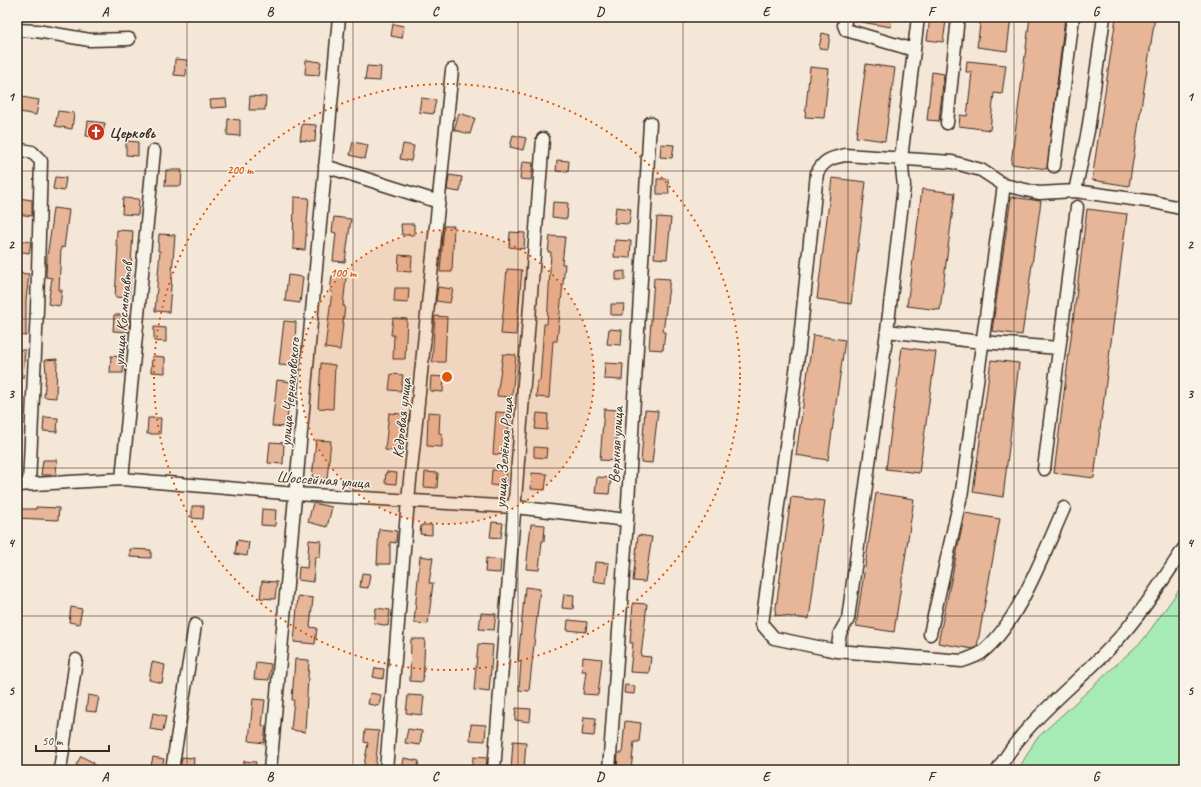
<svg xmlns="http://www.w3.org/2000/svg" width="1201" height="787" viewBox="0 0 1201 787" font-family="Caveat,sans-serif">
<rect width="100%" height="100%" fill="#f4e7d8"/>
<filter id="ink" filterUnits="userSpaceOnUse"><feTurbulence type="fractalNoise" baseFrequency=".025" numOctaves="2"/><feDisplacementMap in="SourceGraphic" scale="8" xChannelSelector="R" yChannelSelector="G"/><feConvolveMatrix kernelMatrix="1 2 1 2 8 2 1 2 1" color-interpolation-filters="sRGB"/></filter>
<g filter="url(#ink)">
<path fill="#a6ebb6" stroke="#708a6a" d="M1184,583V770H1018L1036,739L1143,640Z"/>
<path fill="#e7b598" stroke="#3b2a1e" d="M855,17H892L891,27L855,21Z
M981,17H1011L1007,51L977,47Z
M1030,17H1065L1047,169L1011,164Z
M1116,17H1155L1129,186L1092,180Z
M930,18L946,21L943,42L927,40Z
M393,24L404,26L402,38L391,36Z
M822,33L830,35L828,49L819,48Z
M175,59L187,60L186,76L174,75Z
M306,60L321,62L319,75L305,74Z
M967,61L1006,65L1002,94L994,93L990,130L959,126L960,115L967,116L972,72H966Z
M866,64L895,68L885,141L856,137Z
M367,66L381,67L380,81L365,80Z
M810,67L829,69L824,118L805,117Z
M932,72L944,74L939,121L927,120Z
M250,96L266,97L265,110H249Z
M22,97L39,100L36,115L20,112Z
M421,98L436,100L433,114L419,112Z
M226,99L227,107L211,108L210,100Z
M58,111L74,113L72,129L55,126Z
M459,113L475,118L470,134L454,130Z
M228,119L240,120V136L227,135Z
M88,121L105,123L102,138L86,136Z
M302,124L316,125L315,142L300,140Z
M513,135L526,138L523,150L510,147Z
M126,141L138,142V156L126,155Z
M353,142L368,145L365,159L350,155Z
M403,144L414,146L411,161L400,159Z
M661,144L674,145L672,158L660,157Z
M557,160L569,161L568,172L556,171Z
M522,162L533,163L531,180L520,179Z
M166,170H182L181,186H165Z
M449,175L462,177L460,192L447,190Z
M55,177L66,178L64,191L53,189Z
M832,178L866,182L851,304L817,299Z
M657,179H668L669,194H657Z
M922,189L955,193L940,310L907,306Z
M294,197L309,198L305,250L293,249Z
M1011,197L1041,201L1022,335L992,331Z
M18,198L32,200V216L17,214Z
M123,198L139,199L138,215L122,214Z
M553,202L568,203L567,219L552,217Z
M616,207L631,209L629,224L614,223Z
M53,208L69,210L64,248L61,247L59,290H62L60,306L48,304L52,278L46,277L47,256L52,224H51Z
M1087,209L1127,214L1094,478L1054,473Z
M334,217L351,219L345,262L333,261L336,233L332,232Z
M657,217L671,218L667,259L654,258Z
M401,224H414V235H402Z
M444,226H454L452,272H440Z
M117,230L133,231L129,298L115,297L118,246H116Z
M510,232L525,233L524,249L509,247Z
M159,234L175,235L169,312L155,311L160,251H158Z
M550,236L565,237L562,264H565L557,341H553L549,398L536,397L538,381H540L544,324H547L551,252H548Z
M18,240L31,242L29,253L17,251Z
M615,240L631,241L630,258L614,257Z
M399,255L412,256L411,272L398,271Z
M507,269L522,270L516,335L501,334Z
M625,271V280H616V272Z
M17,273L29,274L26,300V336L17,335Z
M288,275L303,277L300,303L285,301Z
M332,276L346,278L343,306H345L340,350L325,348L332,291H330Z
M654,278L670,279L663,332H665L663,350L649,349Z
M438,287L453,289L450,303L436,301Z
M395,288H409L408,303L394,302Z
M611,304H624L623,315H611Z
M114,315H130L129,332L113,331Z
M435,316L447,317L445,362H432Z
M393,318L407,319L405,359H393L394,335H391Z
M284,321L296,322L294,366L279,365Z
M154,327L166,328V342L154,341Z
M609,329L622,330L621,345L607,344Z
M813,335L845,340L828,460L796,455Z
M902,347L936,352L919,473L886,469Z
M17,350H25L23,378L17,377Z
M503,354L516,355L512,397L497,396Z
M111,356L124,357L123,373H110Z
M152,356L165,357V373L151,372Z
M57,359L56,398L44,397L46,374L45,360Z
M991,360L1019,363L1003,497L973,492Z
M321,363L335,365L333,409L318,408Z
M605,363L623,364L622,380L604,379Z
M391,374L403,375L401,391L389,390Z
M431,376L444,377L443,392L430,391Z
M277,380L292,382L286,427L272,426Z
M604,409L618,410L615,461L600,460Z
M645,410L658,411L652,463L641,462Z
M428,412L440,413L439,433L442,434V447L427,446Z
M496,412L510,413L506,455L493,454Z
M389,413L403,414L400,451L385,450Z
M537,413L548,414L547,430L535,429Z
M44,417L58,418L57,432L43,431Z
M148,418H161L160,434H147Z
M316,440L331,441L327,479L312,478Z
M270,442L284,443L283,464L268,463Z
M534,447L547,448L546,458L534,457Z
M43,460H57L56,475H41Z
M492,470L507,471L506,487L491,485Z
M386,472L397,473L396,484L385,483Z
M425,472L438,473L437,488L424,487Z
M532,473L547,474L545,490L531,489Z
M597,477L611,478L609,494L595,493Z
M876,493L914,499L894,632L856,626Z
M791,497L825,501L809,619L775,615Z
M313,503L332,507L327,527L308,522Z
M192,506H204L203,519L192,518Z
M36,507L59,508L58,520L17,518V509H36Z
M262,509L276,510L275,526L261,525Z
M965,513L1000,519L977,647L973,649L938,643Z
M492,522L503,523L501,538L490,537Z
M531,524L545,525L544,541H542L539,570L526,569Z
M421,525H432V535L420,534Z
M379,529L397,531L396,543L390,542V564H377Z
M638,535L652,537L645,582L633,581Z
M237,540L249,542L247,556L235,554Z
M309,540L321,541L320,557H315L313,582L298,580L299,567L307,568Z
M130,549L151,550V558L130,557Z
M420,556L433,558L429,583H433L428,624L414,623Z
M486,558L501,560L500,573L485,572Z
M595,562L609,563L606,583L593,581Z
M362,573L370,574L368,588L360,587Z
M262,581L277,582L275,599L260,598Z
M525,587L540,589L529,691L519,690L521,661H518Z
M564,594L574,595L573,609L562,608Z
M298,596L313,598L310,627L317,628L315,644L294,642Z
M633,603L647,604L641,656L651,657L649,673L630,672L633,643H630Z
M71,607L82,609L79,624L69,622Z
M376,608L390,610L388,626L374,623Z
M481,613L496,614L494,630L479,629Z
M568,620L587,622L586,632L567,630Z
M411,639H425L423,682L410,681Z
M478,644L493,645L489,692L474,690Z
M583,657L602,659L598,695L583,694L586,671H582Z
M295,659L309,660L305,732L291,730L294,700H292Z
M152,662L165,665L162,683L149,680Z
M256,662L271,664L269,680L254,679Z
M375,668L384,669L383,679L373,677Z
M625,685L635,686L634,694L624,693Z
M370,693L381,695L379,706L368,704Z
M88,695L99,697L96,712L86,711Z
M408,695L424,696L422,715L406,713Z
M253,699L265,700L262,726H266L264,743L249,741Z
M516,708L531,709L530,722L515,720Z
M153,713L166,716L163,731L150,729Z
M584,717L596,718L594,736L582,735Z
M625,721L641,723L639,742H634L631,770H617L618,753H622Z
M471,724L486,725L485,741L470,740Z
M408,729L422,731L420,745L405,743Z
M365,730L379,731L375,770H363L368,743L364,742Z
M513,741L526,742L524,770H511Z
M81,756L94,763L90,770H86L76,765Z
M153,757L164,759L161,770H150Z
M182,757L194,758L193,770H180Z
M473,757L487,758L486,769L472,768Z
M404,758L419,761L417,770H402Z
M244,761L256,762L255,770H243Z"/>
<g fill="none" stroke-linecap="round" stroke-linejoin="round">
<defs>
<path id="minor" d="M846,17L844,25L846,30L914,50
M17,30L37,31L90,40L129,39
M947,123L958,17
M17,149L32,152L41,161L37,309L29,484
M325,166L439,202
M1054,166L1073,17
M1075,191L1088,131L1104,17
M887,331L982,342L1059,348
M1044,469L1077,207
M122,479L154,151
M17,485L122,479L296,494L515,507L627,520
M1064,508C1045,550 1018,625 981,653C976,656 968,659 962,661L837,651L774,638L762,624L799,349L817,173C824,160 831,158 845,155L952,162L981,170L1004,185L1039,193L1075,191L1154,202L1184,209
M930,634L962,491L1004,185
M837,651L840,633L848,619L887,331L904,186L901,159L918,17
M60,770L76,660
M172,770L195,625
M270,770L339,17
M386,770L408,500L452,70
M494,770L543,139
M609,770L627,520L650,123
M998,770C1026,720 1071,689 1109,649C1138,619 1161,583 1184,548"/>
</defs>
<use href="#minor" stroke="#3b2a1e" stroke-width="15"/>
<use href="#minor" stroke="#f7f3e8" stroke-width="12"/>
</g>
</g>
<path fill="none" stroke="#3b2a1e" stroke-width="1" stroke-opacity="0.55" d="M187,17V770M353,17V770M518,17V770M683,17V770M848,17V770M1014,17V770M17,171H1184M17,319H1184M17,468H1184M17,616H1184"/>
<circle cx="447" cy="377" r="147" fill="#df570d" fill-opacity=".12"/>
<g fill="none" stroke="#df570d" stroke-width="2" stroke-dasharray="2 4">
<circle cx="447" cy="377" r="147"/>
<circle cx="447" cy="377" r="293"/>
</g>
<defs>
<symbol id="church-disc" viewBox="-11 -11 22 22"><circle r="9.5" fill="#c8321e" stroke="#f7f3e8"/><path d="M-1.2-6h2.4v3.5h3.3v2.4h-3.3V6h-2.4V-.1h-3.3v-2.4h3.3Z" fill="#fff"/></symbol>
</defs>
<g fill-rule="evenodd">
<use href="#church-disc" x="86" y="122" width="20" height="20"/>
</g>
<g text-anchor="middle" stroke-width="3" stroke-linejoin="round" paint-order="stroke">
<g font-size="16" font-weight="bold" fill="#3b2a1e" stroke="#f7f3e8" text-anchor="start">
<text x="109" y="138">Церковь</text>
</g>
<g font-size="16" fill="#3b2a1e" stroke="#f7f3e8">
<text transform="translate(122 314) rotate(-85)" y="6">улица Космонавтов</text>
<text transform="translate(289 392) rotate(-85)" y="6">улица Черняховского</text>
<text transform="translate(401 418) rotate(-84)" y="6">Кедровая улица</text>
<text transform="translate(615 445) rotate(-87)" y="6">Верхняя улица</text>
<text transform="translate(503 453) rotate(-86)" y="6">улица Зелёная Роща</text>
<text transform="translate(323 479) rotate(4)" y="6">Шоссейная улица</text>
</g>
</g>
<circle cx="447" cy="377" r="6" fill="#df570d" stroke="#f7f3e8" stroke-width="2"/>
<g font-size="12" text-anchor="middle" font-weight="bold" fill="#df570d" stroke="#f7f3e8" stroke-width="3" stroke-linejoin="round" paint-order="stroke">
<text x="240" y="174">200 m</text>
<text x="343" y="277">100 m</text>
</g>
<rect width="1201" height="787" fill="none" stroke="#f7f3e8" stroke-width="44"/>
<path d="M36 745v6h73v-6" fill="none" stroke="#3b2a1e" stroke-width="2"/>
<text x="42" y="745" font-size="12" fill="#3b2a1e" stroke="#f7f3e8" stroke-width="3" paint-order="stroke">50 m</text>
<rect x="22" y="22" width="1157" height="743" fill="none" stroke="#3b2a1e" stroke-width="1.5"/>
<g font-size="13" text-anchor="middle" font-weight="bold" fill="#3b2a1e">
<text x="105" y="16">A</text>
<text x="270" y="16">B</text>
<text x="435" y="16">C</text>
<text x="600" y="16">D</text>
<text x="766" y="16">E</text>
<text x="931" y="16">F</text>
<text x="1096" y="16">G</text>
<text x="11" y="101">1</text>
<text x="1190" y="101">1</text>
<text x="11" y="249">2</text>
<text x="1190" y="249">2</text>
<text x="11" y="398">3</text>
<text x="1190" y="398">3</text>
<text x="11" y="547">4</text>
<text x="1190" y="547">4</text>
<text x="11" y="695">5</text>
<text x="1190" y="695">5</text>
<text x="105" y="781">A</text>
<text x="270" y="781">B</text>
<text x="435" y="781">C</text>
<text x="600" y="781">D</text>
<text x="766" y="781">E</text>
<text x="931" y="781">F</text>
<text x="1096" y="781">G</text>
</g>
</svg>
